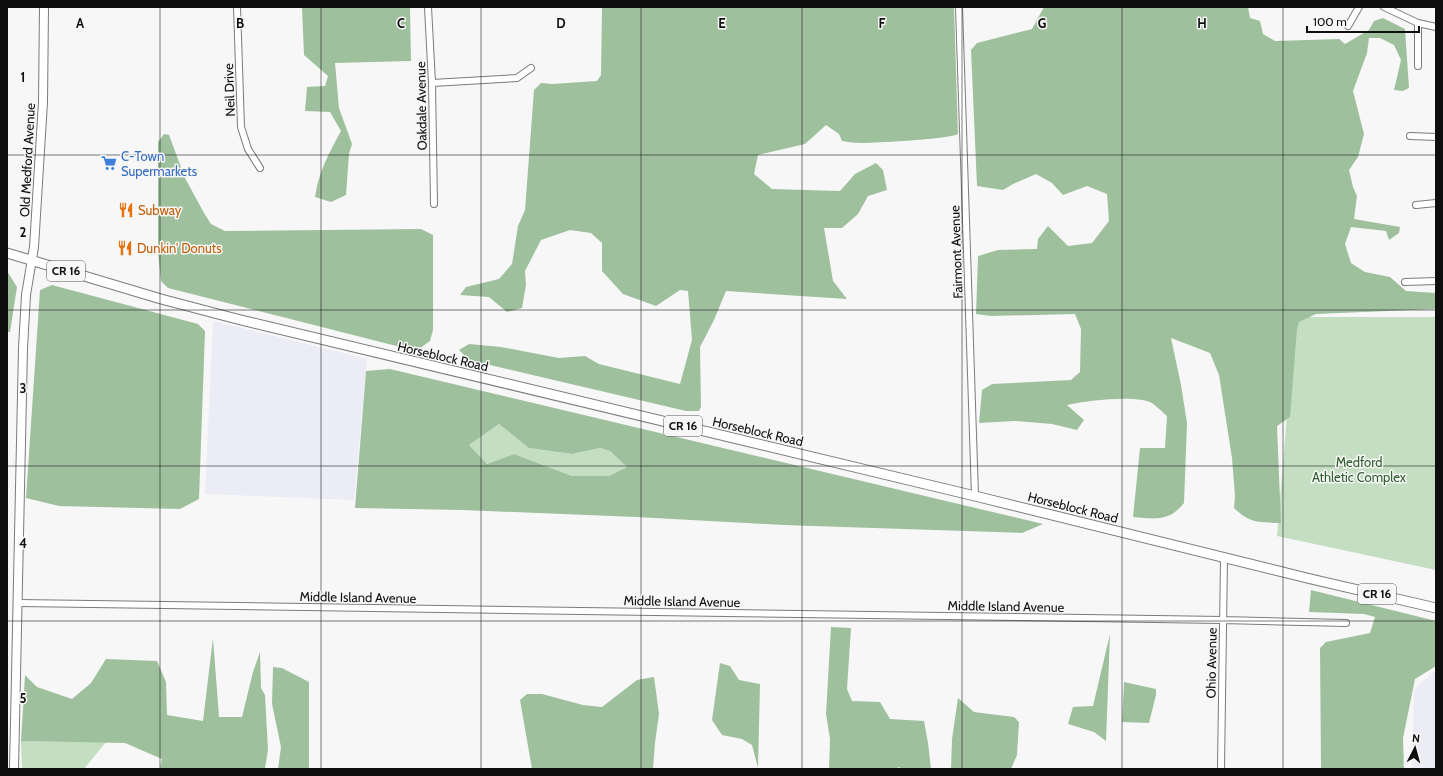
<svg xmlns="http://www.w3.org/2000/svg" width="1443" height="776" viewBox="0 0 1443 776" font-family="Cabin,sans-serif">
<rect width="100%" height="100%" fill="#f7f7f8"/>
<path fill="#ebecf5" d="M213,321L367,359L354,500L205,494Z
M1433,672H1436V769H1412L1414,690Z"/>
<path fill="#c4dec2" d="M1295,317H1436V570L1277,536Z
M499,424L529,448L572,454L600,448L610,451L627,467L609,476H572L514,454L487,464L469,445Z
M21,741L106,742L84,769H22Z"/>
<path fill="#9fc09d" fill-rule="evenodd" d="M302,7H410L411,61L335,63L339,108L352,144L349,154L346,195L331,202L315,197C319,171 329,153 341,131L330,112L305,111L307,87L325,86L328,76L304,55Z
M602,7H954L958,134C950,139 875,143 861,143C855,143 849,142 842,141L839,134L826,125L805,144L758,155L754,174L772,189L840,191L855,174L876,163L883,170L887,190L868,196L858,214L842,228H824L833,281L847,299L726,291L714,320L700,347L701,407L699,411H686L469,360L459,350L469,344L501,347L559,358L585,356L599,364L680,384L692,340L688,291L680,290L656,306L623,294L602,271V243L591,233L570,230L541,240L525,271L526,285L522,308L507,312L489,297L460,295L466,287L499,279L512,264L518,226L525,210L534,90L541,83L552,84L597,81L601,75Z
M1044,7H1248L1250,18L1260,21L1263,34L1275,41L1339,39L1345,44L1369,30L1374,21L1383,18L1405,29L1409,88L1403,91L1394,90L1401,60L1394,45L1380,38H1369L1367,53L1353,91L1364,134L1358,157L1349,170L1353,187L1357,196L1354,219L1400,227L1399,233L1389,240L1386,231L1351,227L1345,244L1351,263L1365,272L1390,277L1406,291L1436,293V309L1316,314L1299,322L1297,329L1290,417L1277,426L1281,523C1258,522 1251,524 1234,508L1235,496L1232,458L1219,375L1210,353L1171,338L1181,385L1187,423L1184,503C1169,522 1155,519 1133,517L1140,448H1165L1167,416C1162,412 1156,405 1150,402C1132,395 1086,401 1067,405L1084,420L1077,430L1052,424L1015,421L979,423L982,390L992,384L1071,380L1080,372L1081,329L1075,314L991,316L976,314L978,256L998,250L1037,249L1038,239L1048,226L1068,246L1092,243L1109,221L1107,194L1087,186L1063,195L1052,183L1036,174L1013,184L1003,190L977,186L971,50L977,43L1032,29Z
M164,134L169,135L185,178L204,213L211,224L225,231L421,229L433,235V330L430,341L416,351L168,288L161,281L158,251V142Z
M7,271L17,287L10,332H7Z
M52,285L198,324L205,331L199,499L180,509L59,506L26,498L40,290Z
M390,369L1043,524L1022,533L783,525L636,517L463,510L355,508L366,371ZM499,424L529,448L572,454L600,448L610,451L627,467L609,476H572L514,454L487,464L469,445Z
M1311,590L1436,621V666L1415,679L1403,738L1404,769H1321L1320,648L1326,642L1370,633L1375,617L1364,614L1309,612Z
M831,627L851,628L847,689L852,701L880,702L890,719L924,721L928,743L931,769H900V767L894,769H829L830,739L826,714Z
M1110,634L1106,741L1094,732L1068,724L1073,707L1093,706Z
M213,638L219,717H242L253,672L260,652L261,688L265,695L268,750L265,769H160L162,759L125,743L21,741L25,675L37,687L72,699L91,683L106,659L157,661L166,682L167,715L203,721Z
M720,663L730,666L739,680L760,684L758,768L752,745L742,739L722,735L712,720Z
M273,667L282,668L309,682V769H278L281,747L272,704Z
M654,677L659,714L655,743L653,769H532L520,700L527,694H542L583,705L602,707L637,680Z
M1124,682L1156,689V695L1149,723L1122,722Z
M958,698L974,712L1014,717L1019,722L1017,755L1011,769H951L952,739Z"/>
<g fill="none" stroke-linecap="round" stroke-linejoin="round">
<defs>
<path id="street" d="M237,7L241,127L248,149L260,168
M428,7L432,83L434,204
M959,7L975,496
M1384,7L1418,23L1436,27
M1418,23V66
M1348,26L1359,7
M432,83L517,78L531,68
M1410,136L1436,137
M1416,205L1436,203
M1405,282L1436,281
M18,603L1223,620L1346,623
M1221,769L1224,558"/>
<path id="secondary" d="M14,769L23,348L26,295L34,247L43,102L44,7"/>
<path id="primary" d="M7,253L161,299L237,319L975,496L1311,579L1436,608"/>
</defs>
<use href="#street" stroke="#7b7b7c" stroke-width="8"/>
<use href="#secondary" stroke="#7b7b7c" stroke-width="10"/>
<use href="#primary" stroke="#7b7b7c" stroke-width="11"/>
<use href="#street" stroke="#fff" stroke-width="6"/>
<use href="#secondary" stroke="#fff" stroke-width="8"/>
<use href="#primary" stroke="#fff" stroke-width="9"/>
</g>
<path fill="none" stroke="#0e0e0e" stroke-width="1" stroke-opacity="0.55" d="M160,7V769M321,7V769M481,7V769M641,7V769M802,7V769M962,7V769M1122,7V769M1283,7V769M7,155H1436M7,310H1436M7,466H1436M7,621H1436"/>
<defs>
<symbol id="supermarket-bare" viewBox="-9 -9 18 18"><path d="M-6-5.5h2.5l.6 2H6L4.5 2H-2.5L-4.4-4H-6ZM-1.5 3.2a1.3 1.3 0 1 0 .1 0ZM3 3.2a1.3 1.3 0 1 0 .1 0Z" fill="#3f7fe0" stroke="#f7f7f8" stroke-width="2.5" paint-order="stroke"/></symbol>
<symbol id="restaurant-bare" viewBox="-9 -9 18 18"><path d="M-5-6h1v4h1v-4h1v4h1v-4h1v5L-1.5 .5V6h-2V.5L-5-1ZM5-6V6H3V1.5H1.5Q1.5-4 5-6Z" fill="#e8710a" stroke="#f7f7f8" stroke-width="2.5" paint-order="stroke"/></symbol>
</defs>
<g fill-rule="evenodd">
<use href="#supermarket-bare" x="98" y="152" width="22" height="22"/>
<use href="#restaurant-bare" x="115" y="199" width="22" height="22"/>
<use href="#restaurant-bare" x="114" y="237" width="22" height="22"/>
</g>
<g text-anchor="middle" stroke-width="3" stroke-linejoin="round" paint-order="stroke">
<g fill="#f7f7f8" stroke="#545454" stroke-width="1">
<rect x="47" y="261" width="38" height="20" rx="3"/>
<rect x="664" y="416" width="38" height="20" rx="3"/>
<rect x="1358" y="584" width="38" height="20" rx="3"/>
</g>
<g font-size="12" font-weight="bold" fill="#0e0e0e">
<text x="66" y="275">CR 16</text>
<text x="683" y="430">CR 16</text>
<text x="1377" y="598">CR 16</text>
</g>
<g font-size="13" fill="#0e0e0e" stroke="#f7f7f8">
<text transform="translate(229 90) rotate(-92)" y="5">Neil Drive</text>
<text transform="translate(421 106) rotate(-91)" y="5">Oakdale Avenue</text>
<text transform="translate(27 160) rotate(-87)" y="5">Old Medford Avenue</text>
<text transform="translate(956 252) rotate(-92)" y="5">Fairmont Avenue</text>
<text transform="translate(443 356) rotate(13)" y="5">Horseblock Road</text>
<text transform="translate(758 431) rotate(13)" y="5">Horseblock Road</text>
<text transform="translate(1073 507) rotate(14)" y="5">Horseblock Road</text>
<text transform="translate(358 597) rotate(1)" y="5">Middle Island Avenue</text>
<text transform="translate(682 601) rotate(1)" y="5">Middle Island Avenue</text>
<text transform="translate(1006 606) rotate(1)" y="5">Middle Island Avenue</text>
<text transform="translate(1211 663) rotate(-89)" y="5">Ohio Avenue</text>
</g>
<g font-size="13" fill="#366cbe" stroke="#f7f7f8" text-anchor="start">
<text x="121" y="161">C‑Town<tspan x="121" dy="15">Supermarkets</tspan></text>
</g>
<g font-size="13" fill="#c56008" stroke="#f7f7f8" text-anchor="start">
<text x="138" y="215">Subway</text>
<text x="137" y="253">Dunkin' Donuts</text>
</g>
<g font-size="13" fill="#2f5d2e" stroke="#f7f7f8">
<text x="1359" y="467">Medford<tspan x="1359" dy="15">Athletic Complex</tspan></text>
</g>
</g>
<g font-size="13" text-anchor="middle" font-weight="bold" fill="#0e0e0e" stroke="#f7f7f8" stroke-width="3" stroke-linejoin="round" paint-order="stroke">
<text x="80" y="28">A</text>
<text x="240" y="28">B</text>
<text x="401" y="28">C</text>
<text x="561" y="28">D</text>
<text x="722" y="28">E</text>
<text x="882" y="28">F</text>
<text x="1042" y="28">G</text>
<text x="1202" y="28">H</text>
<text x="23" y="82">1</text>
<text x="23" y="237">2</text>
<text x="23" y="393">3</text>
<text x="23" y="548">4</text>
<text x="23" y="703">5</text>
</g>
<rect width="1443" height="776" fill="none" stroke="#0e0e0e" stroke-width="16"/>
<g transform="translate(1415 748) rotate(6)" stroke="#f7f7f8" stroke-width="3" paint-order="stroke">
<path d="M0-3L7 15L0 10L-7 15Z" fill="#0e0e0e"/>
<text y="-6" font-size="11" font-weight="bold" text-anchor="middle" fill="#0e0e0e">N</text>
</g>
<path d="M1307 26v6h112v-6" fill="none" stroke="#0e0e0e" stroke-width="2"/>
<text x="1313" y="26" font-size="12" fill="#0e0e0e" stroke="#f7f7f8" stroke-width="3" paint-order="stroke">100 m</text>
</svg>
